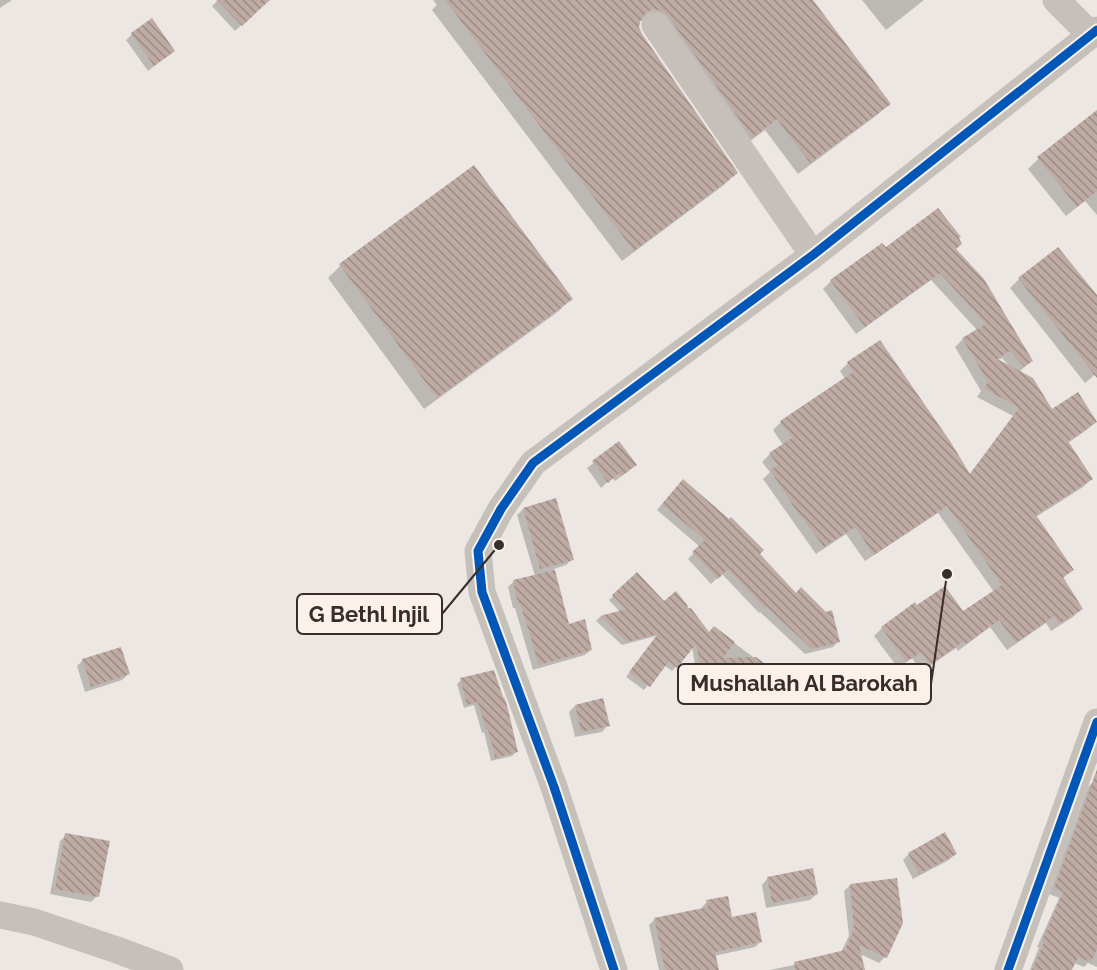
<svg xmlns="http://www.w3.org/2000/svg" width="1097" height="970" viewBox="0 0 1097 970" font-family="Raleway,sans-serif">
<defs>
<pattern id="building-back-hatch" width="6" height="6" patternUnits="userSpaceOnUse" patternTransform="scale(1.5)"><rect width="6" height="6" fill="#bfaba4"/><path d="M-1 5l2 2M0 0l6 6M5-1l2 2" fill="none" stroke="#9c8c86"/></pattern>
</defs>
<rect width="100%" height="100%" fill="#ece7e2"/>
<path fill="#0003" fill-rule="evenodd" d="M0,0H12L0,8Z
M216,0H260L264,4L235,31L212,6L217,1Z
M433,0H811L889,104L877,115L798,174L765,130L740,149L650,22L642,21H639L638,26L641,35L736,173L724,185L622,261L432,10L437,5Z
M862,0H924L886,30Z
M132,34L174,51L148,71L126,40Z
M1097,112V215L1085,201L1066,216L1028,169L1038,159Z
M474,167L571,298L559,311L424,409L328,278L340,266Z
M955,249L1031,361L1019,372L1052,411L1096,421L1088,429L1068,443L1091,479L1083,487L1036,517L1072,570L1062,579L1081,609L1073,617L1051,631L1046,623L1007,650L990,627L958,651L956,648L921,672L912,658L898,668L874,636L882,628L962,613L994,592L938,513L865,561L846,534L816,554L763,479L770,472L762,462L770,454L783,445L773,430L781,422L845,379L840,371L848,363L880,342L969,475L1013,416L977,397L981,391L955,347L963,339L977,330L931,280L856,334L823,289L831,281L885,250ZM1002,358L1009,366L998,360Z
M1019,279L1097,298V373L1085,383L1010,288Z
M619,443L629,471L615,481L612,478L601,488L587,468Z
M677,487L758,554L839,641L833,647L805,654L760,612L759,613L722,574L711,584L688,559L700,547L657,510Z
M555,500L572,559L566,565L554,569L568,625L591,650L585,655L533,670L515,608H513L508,587L513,582L535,576L517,515L523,509Z
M637,574L664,603L685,607L709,633L714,628L803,694L799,697L744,698V686L700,694L692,647L672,671L664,665L644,690L626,677L656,636L622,645L596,621L600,617L620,612L609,600Z
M83,660L128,674L122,680L85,692L77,666Z
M461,680L516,752L512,756L491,761L484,732L482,733L474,705L464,708L457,684Z
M575,706L608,725L602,732L575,737L569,712Z
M1094,781L1097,782V967L1088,963L1084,967L1074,963L1071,970H1030L1039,947H1037L1059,898L1049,894L1088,787Z
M66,835L97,896L91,902L50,894L60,841Z
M909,854H955L949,860L913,879L903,860Z
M768,878L817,894L810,900L766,908L762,885Z
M850,885L885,957L879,963L860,954L863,970H770L808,962L841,952L849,936L844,891Z
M707,902L731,919L760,942L755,947L714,956L718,970H659L649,925L654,920L702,910V907Z"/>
<path fill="url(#building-back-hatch)" d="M217,0H270L242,26Z
M445,0H813L891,104L810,163L777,119L752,138L668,16L661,11L653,9L647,12L641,19L639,27L642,34L738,173L634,251Z
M152,18L175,51L154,66L131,33Z
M1097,110V191L1077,207L1037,157Z
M474,165L573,299L437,398L339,264Z
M938,208L961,237L959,238L962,244L956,249L984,279L1033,361L1024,367L1010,351L997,359L1033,378L1052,409L1078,392L1097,422L1068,441L1093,479L1036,515L1074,570L1063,577L1083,609L1059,624L1054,616L1016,643L999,620L966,644L964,641L930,665L921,652L906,662L881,627L915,602L917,605L945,586L963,611L1002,585L947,506L874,555L855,527L824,547L792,504L770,470L778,465L769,453L792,438L780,421L853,372L847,362L880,340L950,441L970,474L1019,408L984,388L988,382L962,338L986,324L940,273L865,327L830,280L882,243L886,247Z
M1058,247L1097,295V378L1018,278Z
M619,441L637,465L621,476L619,473L608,483L592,461Z
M683,479L729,519L731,517L764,550L760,554L796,593L801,587L826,612L832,610L840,642L812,649L767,607L765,608L728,569L718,579L692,552L705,540L662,504Z
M556,498L574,560L540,569L523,508Z
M555,570L569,624L585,619L592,650L539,665L520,603L518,604L513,580Z
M637,572L664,601L676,591L688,606L687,607L690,609V607L709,632L714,626L735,642L723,658L756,657L805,693L748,695V683L705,690L696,644L677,668L669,661L650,687L629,672L658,634L627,642L600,616L626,609L612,595Z
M121,647L130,674L91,687L82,659Z
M494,670L503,697H504L507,705L518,752L495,758L488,729H486L478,702L467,705L460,678Z
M603,698L610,726L581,732L575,705Z
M1097,769V949L1091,962L1078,957L1072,970H1032L1044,942L1042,941L1063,892L1054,888Z
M945,832L957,854L919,874L908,853Z
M65,833L110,841L99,897L55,889Z
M813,868L818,894L772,903L767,877Z
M897,878L903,923L887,958L859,945L865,970H795L794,962L845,950L854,929L850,884Z
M728,896L732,917L756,912L762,942L715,952L719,970H665L654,918L708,907L706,900Z"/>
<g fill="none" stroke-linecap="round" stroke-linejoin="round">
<path stroke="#c6c0bb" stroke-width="27" d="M1056,0L1091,35
M655,25L813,255
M0,915L34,922L117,950L170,970
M614,970L554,787L482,592L478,551L501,509L533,463L813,255L1097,30
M1008,970L1097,722"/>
<defs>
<path id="cycleway" d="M614,970L554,787L482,592L478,551L501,509L533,463L813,255L1097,30
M1008,970L1097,722"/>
</defs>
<use href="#cycleway" stroke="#f9f1ea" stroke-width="13"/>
<use href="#cycleway" stroke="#0057b8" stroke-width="9"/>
</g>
<path fill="none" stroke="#372d29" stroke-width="2" d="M499 545L442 614M947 574L931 684"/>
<g fill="#372d29" stroke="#f9f1ea" stroke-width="2">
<circle cx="499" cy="545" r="6"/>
<circle cx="947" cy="574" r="6"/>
</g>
<g fill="#f9f1ea" stroke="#372d29" stroke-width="2">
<rect x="297" y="594" width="145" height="40" rx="6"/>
<rect x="678" y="664" width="253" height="40" rx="6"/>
</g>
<g font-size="22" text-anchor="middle" font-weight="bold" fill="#372d29">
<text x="369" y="622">G Bethl Injil</text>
<text x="804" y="691">Mushallah Al Barokah</text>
</g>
</svg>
